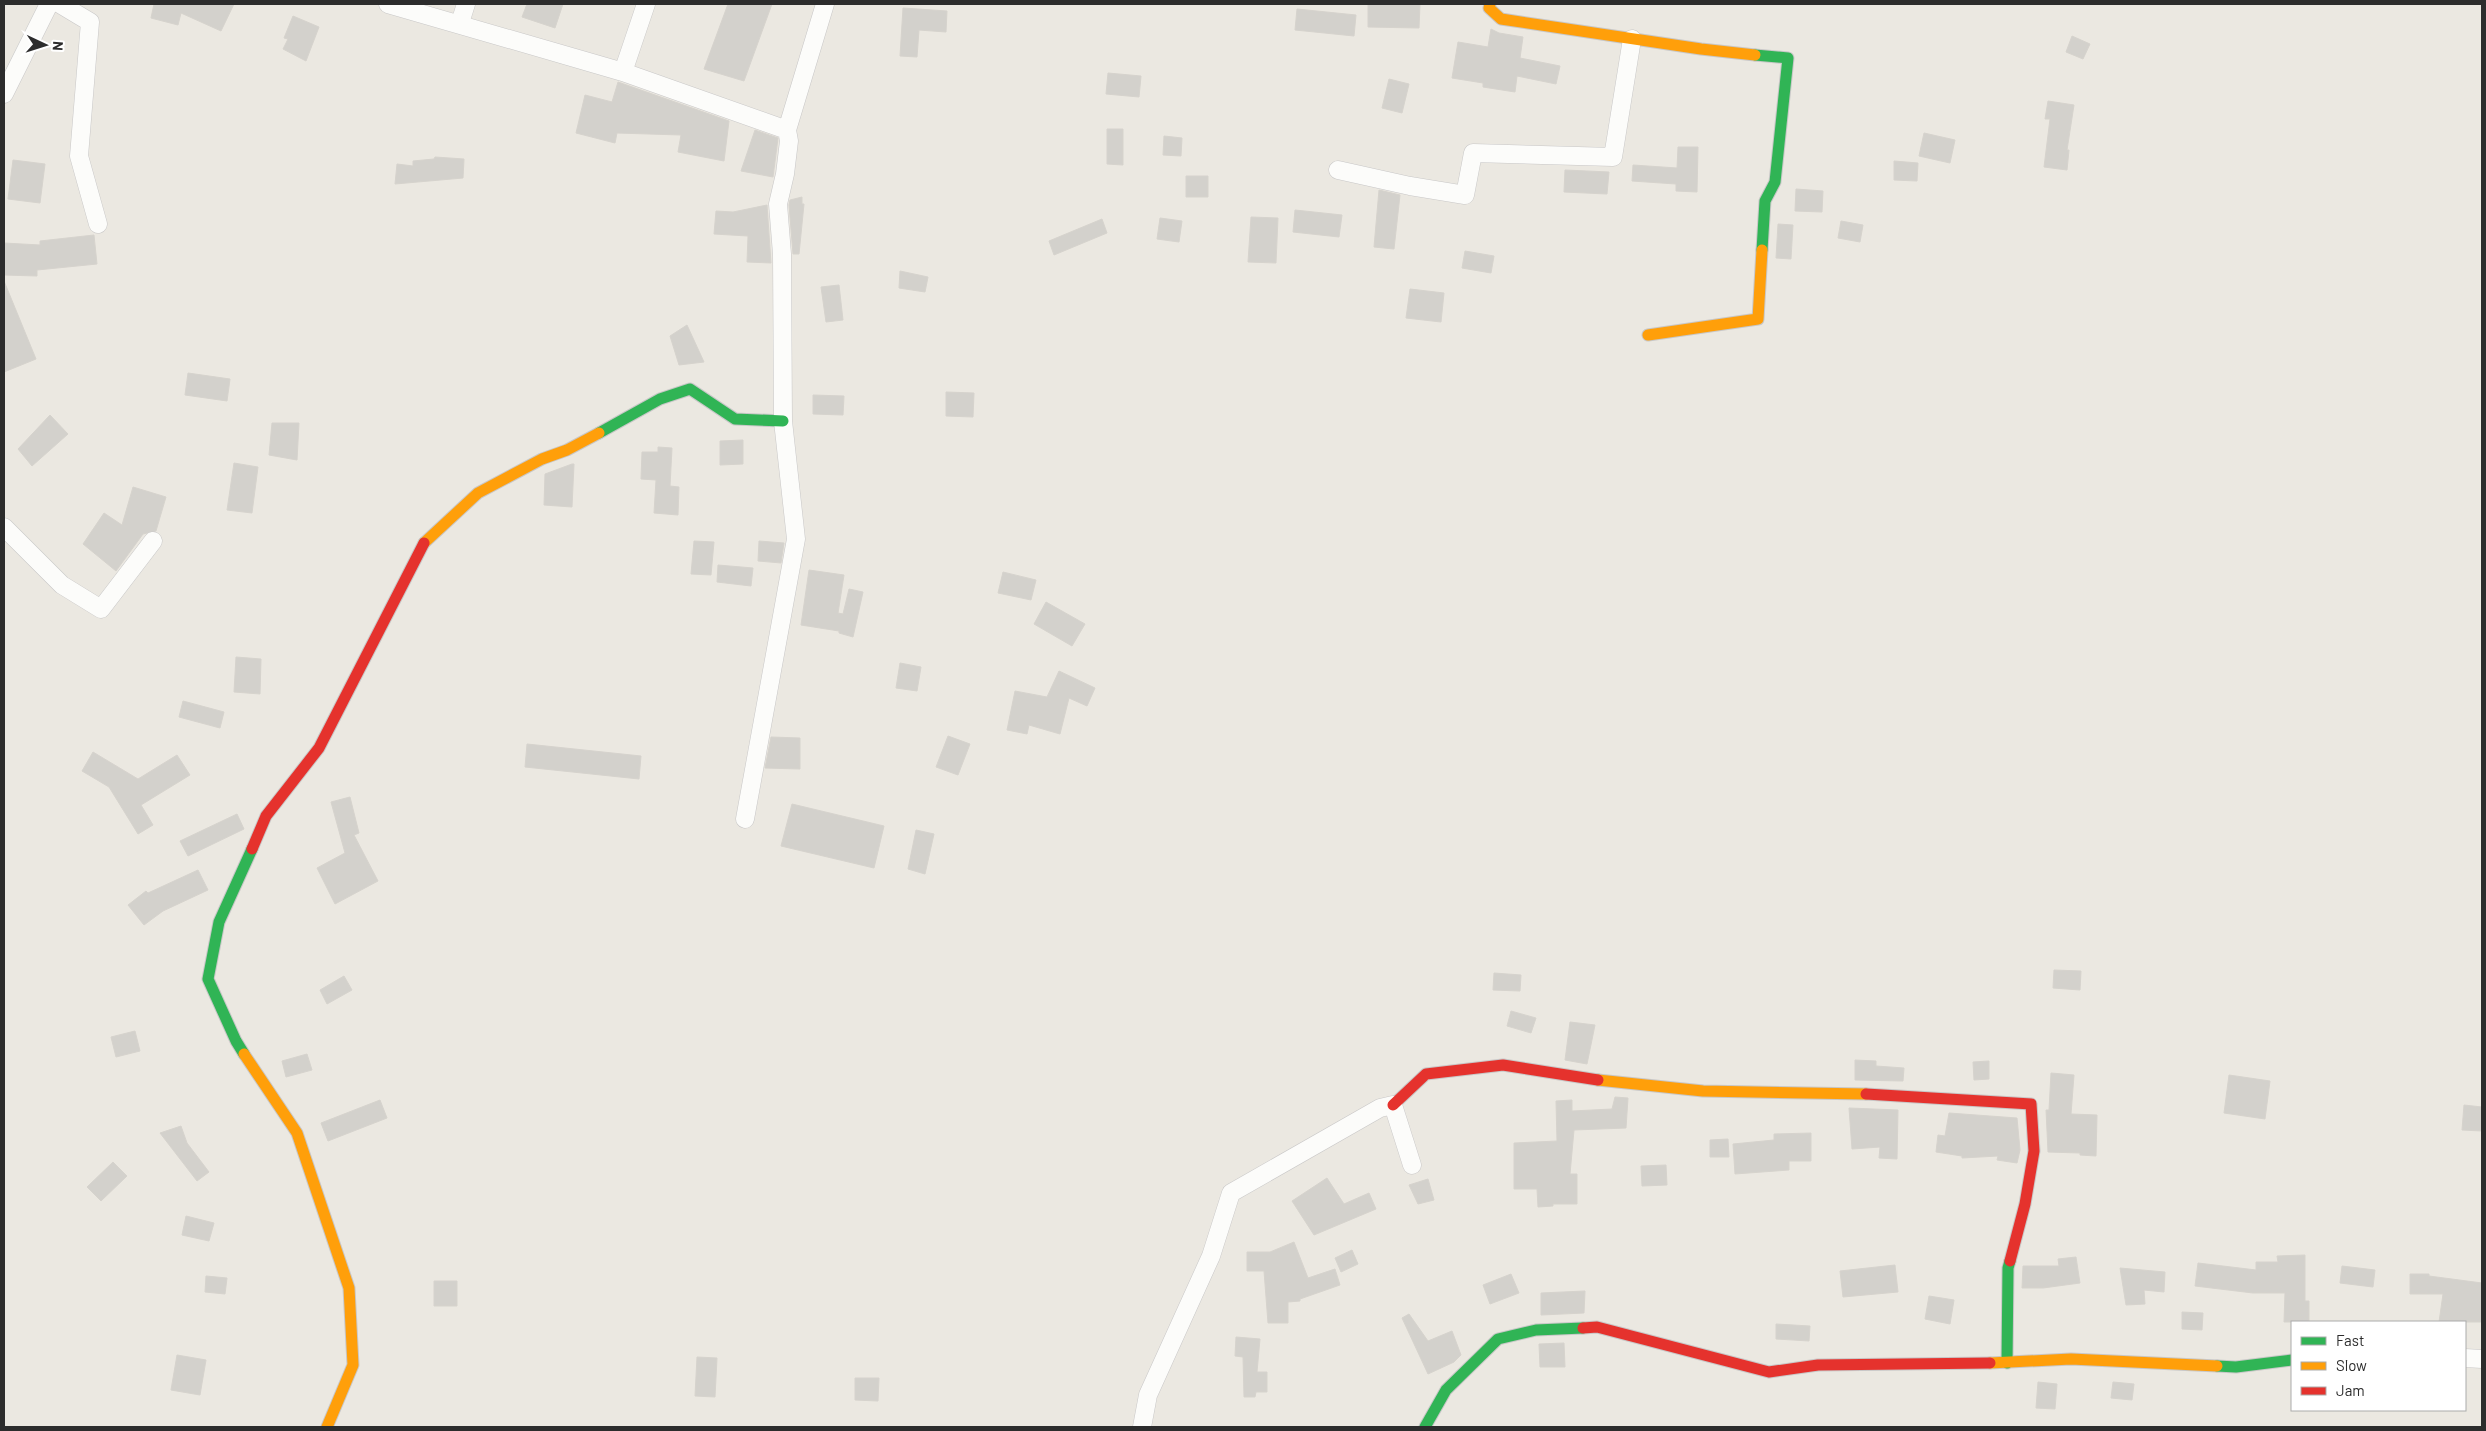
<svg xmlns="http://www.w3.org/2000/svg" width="2486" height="1431" viewBox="0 0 2486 1431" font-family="Barlow,sans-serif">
<rect width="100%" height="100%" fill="#ebe8e1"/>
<path fill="#d3d1cc" stroke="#d6d3cd" d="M154,4H234L221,31L181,13L178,25L151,18Z
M527,4H563L555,28L522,17Z
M728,4H772L744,81L704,69Z
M1368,4H1420L1419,28L1368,27Z
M903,8L947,11L946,32L919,30L917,57L900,56Z
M1297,9L1356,15L1354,36L1295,30Z
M293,16L319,27L306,61L283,49L288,39L284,38Z
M1491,29L1499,33L1523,37L1520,58L1560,66L1556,84L1517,76L1515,92L1483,87V83L1452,78L1458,42L1488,47Z
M2072,36L2090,44L2083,59L2066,52Z
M1108,73L1141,76L1139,97L1106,94Z
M1389,79L1409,84L1402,113L1382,108Z
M618,82L729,121L724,161L678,152L681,135L617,133L615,143L576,133L585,95L612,102Z
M2048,101L2074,105L2067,150H2069L2067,170L2044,167L2050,119H2045Z
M1107,129H1123V165L1107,164Z
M755,130L778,138L773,177L741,171Z
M1924,133L1955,140L1950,163L1919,156Z
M1164,136L1182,138L1181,156L1163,155Z
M1678,147H1698L1697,192L1676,191V184L1632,181L1633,165L1677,168Z
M435,157L464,159L463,178L395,184L397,164L413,166V161L434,159Z
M13,160L45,164L40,203L8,199Z
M1894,161L1918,163L1917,181L1894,180Z
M1565,170L1609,172L1607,194L1564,192Z
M1186,176H1208V197H1186Z
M1796,189L1823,191L1822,212L1795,211Z
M1379,190L1400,195L1394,249L1374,247Z
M802,197V204H804L799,254H793L789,205L790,200Z
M767,205L771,263L747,262L748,236L714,234L716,211L733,212Z
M1295,210L1342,215L1339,237L1293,232Z
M1251,217L1278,218L1276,263L1248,262Z
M1160,218L1182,221L1179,242L1157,239Z
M1102,219L1107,233L1054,255L1049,241Z
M1841,221L1863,225L1860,242L1838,238Z
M1778,224L1793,225L1791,259L1776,258Z
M94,235L97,264L37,270V276L4,275V243L40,245V241Z
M1465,251L1494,256L1491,273L1462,268Z
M900,271L928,277L925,292L899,288Z
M4,281L36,359L4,372Z
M839,285L843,320L826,322L821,287Z
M1410,289L1444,293L1441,322L1406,318Z
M687,325L704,362L679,365L670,336Z
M188,373L230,379L227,401L185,395Z
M946,392L974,393L973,417L946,416Z
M813,395L844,396L843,415L813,414Z
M50,415L68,434L32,466L18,449Z
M272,423H299L297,460L269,455Z
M743,440V464L720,465V441Z
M658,447L672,448L670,486L679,487L678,515L654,513L656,480L641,479L642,452H658Z
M234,463L258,467L252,513L227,510Z
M572,464H574L572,507L544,505L545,474Z
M133,487L166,497L156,531L143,534L116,571L83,544L104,513L122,525Z
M694,541L714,542L711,575L691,574Z
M759,541L784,543L781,563L758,561Z
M718,565L753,568L751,586L717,582Z
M809,570L844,575L838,613L843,614L849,589L863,592L853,637L839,633V631L801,625Z
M1003,572L1036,580L1031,600L998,593Z
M1046,602L1085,624L1072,646L1034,624Z
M236,657L261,659L260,694L234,692Z
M900,663L921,667L917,691L896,688Z
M1059,671L1095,688L1087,706L1069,698L1060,734L1029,725L1027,734L1007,730L1015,691L1047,697Z
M183,701L224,712L220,728L179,717Z
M948,736L970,744L958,775L936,767Z
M771,737L800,738V769L765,768Z
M527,744L641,756L639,779L525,767Z
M93,752L138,779L177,755L190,775L141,805L153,825L138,834L109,787L82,771Z
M350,797L359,833L354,835L378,881L335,904L317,868L345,853L331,802Z
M792,804L884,826L874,868L781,846Z
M237,814L244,829L188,856L180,841Z
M916,830L934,834L925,874L908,869Z
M198,870L208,890L163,911L144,925L128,905L146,891L148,893Z
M2054,970L2081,971L2080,990L2053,988Z
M1494,973L1521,975L1520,991L1493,990Z
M344,976L352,990L327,1004L320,990Z
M1511,1011L1536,1018L1531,1033L1507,1026Z
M1570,1022L1595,1025L1587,1064L1565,1060Z
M135,1031L140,1051L116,1057L111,1037Z
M307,1054L312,1070L286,1077L282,1061Z
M1855,1060L1876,1061V1066L1904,1068L1903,1081L1855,1080Z
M1989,1061V1079L1974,1080L1973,1062Z
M2051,1073L2074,1075L2071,1114L2097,1115L2096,1156L2080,1155V1153L2048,1152L2046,1110H2049Z
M2229,1075L2270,1081L2265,1119L2224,1113Z
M1615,1097L1628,1098L1626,1128L1574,1130L1570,1174H1577V1204H1553V1206L1538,1207L1537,1189H1514V1143L1557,1141L1556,1101L1572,1100V1111L1612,1109Z
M380,1100L387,1118L328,1141L321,1123Z
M2464,1105L2482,1107V1131L2462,1130Z
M1849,1108L1898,1110L1897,1159L1879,1158L1880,1147L1852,1149Z
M1949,1113L2017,1118L2020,1150L2017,1163L1997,1160L1998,1156L1962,1158V1156L1936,1152L1938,1135L1945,1136Z
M181,1126L187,1143L209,1172L197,1181L160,1133Z
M1811,1133V1161H1789V1170L1735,1174L1733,1144L1774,1140V1134Z
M1728,1139L1729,1157H1710V1140Z
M113,1162L127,1176L101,1201L87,1187Z
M1666,1165L1667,1185L1642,1186L1641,1166Z
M1327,1178L1344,1204L1369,1193L1376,1209L1314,1235L1292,1201Z
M1428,1179L1434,1200L1418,1204L1409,1185Z
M186,1216L214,1223L209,1241L182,1235Z
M1294,1242L1308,1278L1335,1269L1340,1285L1300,1299V1301L1288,1302V1323H1268L1264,1271H1247V1252H1270Z
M1352,1250L1358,1264L1341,1272L1335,1258Z
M2305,1255V1301H2309V1322H2284L2285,1293H2253L2195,1286L2198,1263L2256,1270V1262H2278L2277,1256Z
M2076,1257L2080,1283L2043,1288H2022L2023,1266H2059L2058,1259Z
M1895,1265L1898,1292L1843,1297L1840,1271Z
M2342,1266L2375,1270L2373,1287L2340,1283Z
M2120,1268L2165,1272L2164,1292L2144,1290L2145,1304L2126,1305Z
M1511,1274L1519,1293L1490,1304L1483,1285Z
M2410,1274H2429V1276L2482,1283V1322H2439L2443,1294H2410Z
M206,1276L227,1278L225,1294L205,1292Z
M434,1281H457V1306H434Z
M1585,1291L1584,1313L1541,1315V1293Z
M1929,1296L1954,1300L1950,1324L1925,1319Z
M2182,1312L2203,1313L2202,1330L2182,1329Z
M1409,1314L1428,1341L1452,1331L1461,1355L1454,1362L1428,1374L1402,1318Z
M1776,1324L1810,1326L1809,1341L1776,1339Z
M1236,1337L1260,1339L1257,1372H1267V1392H1256L1255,1397H1244L1243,1357L1235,1356Z
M1564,1343L1565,1367H1540L1539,1344Z
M177,1355L206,1360L200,1395L171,1390Z
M697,1357L717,1358L715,1397L695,1396Z
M855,1378H879L878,1401L855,1400Z
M2038,1382L2057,1384L2055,1409L2036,1408Z
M2113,1382L2134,1384L2132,1400L2111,1398Z"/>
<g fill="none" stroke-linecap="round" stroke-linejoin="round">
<defs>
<path id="street" d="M60,4L90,22L79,156L98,224
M388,4L623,72L787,130L825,4
M460,23L466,4
M623,72L646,4
M4,94L49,4
M1338,170L1410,186L1465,195L1473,153L1613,157L1632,39
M4,527L62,585L101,609L153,541
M745,819L796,539L783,421L782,254L778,204L785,174L789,141L787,130
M2465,1358L2482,1359
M1142,1427L1148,1395L1211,1256L1231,1193L1380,1108L1393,1105L1412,1165"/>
<path id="fast" d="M1755,55L1788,58L1775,182L1765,201L1762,250
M599,433L660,399L690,389L735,419L783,421
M244,1054L236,1041L208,979L219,922L252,849
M2007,1363L2008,1268L2010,1261
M2217,1366L2236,1367L2292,1360
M1425,1427L1446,1390L1498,1339L1536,1330L1583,1328"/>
<path id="slow" d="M1490,4L1489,8L1501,19L1701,49L1755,55
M1648,335L1758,319L1762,250
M424,543L478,493L542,459L567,450L599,433
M244,1054L297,1133L349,1288L353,1365L327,1427
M1598,1080L1703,1091L1866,1094
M1990,1363L2071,1359L2217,1366"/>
<path id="jam" d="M252,849L266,816L319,748L424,543
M1866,1094L2031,1104L2034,1151L2025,1204L2010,1261
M1393,1105L1426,1074L1503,1065L1598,1080
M1583,1328L1597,1327L1769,1372L1818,1365L1990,1363"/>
</defs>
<use href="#street" stroke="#c8c7c7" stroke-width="19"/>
<use href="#fast" stroke="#c8c7c7" stroke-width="13"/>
<use href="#slow" stroke="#c8c7c7" stroke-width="13"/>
<use href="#jam" stroke="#c8c7c7" stroke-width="13"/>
<use href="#street" stroke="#fcfcfa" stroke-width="18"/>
<use href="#fast" stroke="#30b455" stroke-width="11"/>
<use href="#slow" stroke="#ff9f0a" stroke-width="11"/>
<use href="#jam" stroke="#e5322d" stroke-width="11"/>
</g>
<rect width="2486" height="1431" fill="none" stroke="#2c2c2c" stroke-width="10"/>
<rect x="2291" y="1321" width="175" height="90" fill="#ffffff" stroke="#ababab"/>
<rect x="2301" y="1337" width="25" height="8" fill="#30b455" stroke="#ababab"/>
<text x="2336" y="1346" font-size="15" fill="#2c2c2c">Fast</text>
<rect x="2301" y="1362" width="25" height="8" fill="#ff9f0a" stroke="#ababab"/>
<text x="2336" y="1371" font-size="15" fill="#2c2c2c">Slow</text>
<rect x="2301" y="1387" width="25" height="8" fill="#e5322d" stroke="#ababab"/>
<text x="2336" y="1396" font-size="15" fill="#2c2c2c">Jam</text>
<g transform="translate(45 45) rotate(94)" stroke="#ffffff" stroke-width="4" paint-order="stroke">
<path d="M0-4L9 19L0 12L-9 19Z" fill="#2c2c2c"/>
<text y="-8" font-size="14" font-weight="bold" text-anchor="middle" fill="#2c2c2c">N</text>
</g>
</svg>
